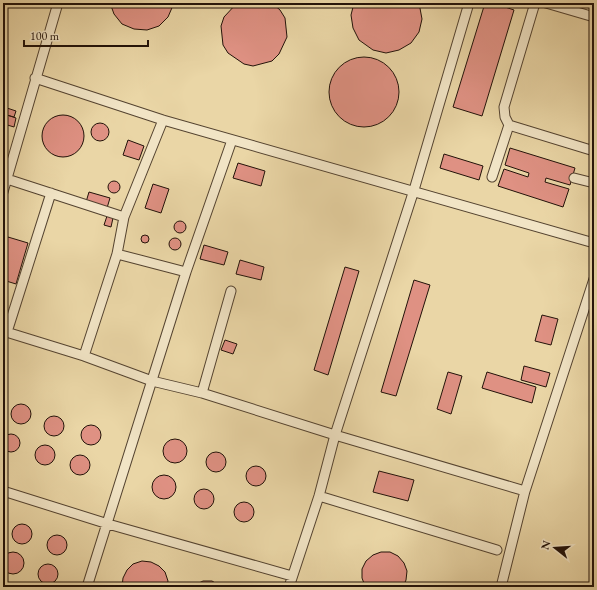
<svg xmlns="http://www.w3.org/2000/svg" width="597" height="590" viewBox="0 0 597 590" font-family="'EB Garamond',serif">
<rect width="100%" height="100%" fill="#ead6a6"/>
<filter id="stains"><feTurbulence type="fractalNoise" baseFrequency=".005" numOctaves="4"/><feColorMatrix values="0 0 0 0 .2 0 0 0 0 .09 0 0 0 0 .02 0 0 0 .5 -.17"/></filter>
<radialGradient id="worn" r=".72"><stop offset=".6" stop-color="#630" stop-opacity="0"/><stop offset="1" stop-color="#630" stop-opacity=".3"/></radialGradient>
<path fill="#df9183" stroke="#221209" d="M110,3H174L168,17L159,26L147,30L134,29L122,24L114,14Z
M237,3H272L280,10L285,18L287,37L279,54L272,61L253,66L244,64L228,53L223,45L221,26L224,17Z
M354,3H419L422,19L419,32L411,43L399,50L386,53L373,50L359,40L353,28L351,15Z
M485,3H493L514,10L482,116L453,107Z
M329 92a35 35 0 1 1 70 0a35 35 0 1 1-70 0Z
M4,107L16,111L14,117L3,114Z
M42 136a21 21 0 1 1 42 0a21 21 0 1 1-42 0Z
M7,115L16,118L14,127L4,124Z
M91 132a9 9 0 1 1 18 0a9 9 0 1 1-18 0Z
M128,140L144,146L139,160L123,155Z
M510,148L575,168L570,185L546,178L545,182L569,189L563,207L498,186L504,169L528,177L529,173L505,165Z
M444,154L483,166L479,180L440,168Z
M238,163L265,171L261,186L233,178Z
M108 187a6 6 0 1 1 12 0a6 6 0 1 1-12 0Z
M153,184L169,189L161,213L145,208Z
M89,192L110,198L107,208L86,202Z
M107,216L113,218L111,227L104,225Z
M174 227a6 6 0 1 1 12 0a6 6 0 1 1-12 0Z
M141 239a4 4 0 1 1 8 0a4 4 0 1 1-8 0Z
M8,237L28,243L16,284L3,280V252Z
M169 244a6 6 0 1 1 12 0a6 6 0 1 1-12 0Z
M204,245L228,252L224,265L200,259Z
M240,260L264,267L261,280L236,274Z
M345,267L359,271L328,375L314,370Z
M414,280L430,285L396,396L381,392Z
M542,315L558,319L551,345L535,341Z
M225,340L237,344L233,354L221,350Z
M524,366L550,373L546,387L521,380Z
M448,372L462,376L451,414L437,409Z
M487,372L536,387L532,403L482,388Z
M11 414a10 10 0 1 1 20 0a10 10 0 1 1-20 0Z
M44 426a10 10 0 1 1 20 0a10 10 0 1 1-20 0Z
M81 435a10 10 0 1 1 20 0a10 10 0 1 1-20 0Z
M2 443a9 9 0 1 1 18 0a9 9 0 1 1-18 0Z
M163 451a12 12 0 1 1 24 0a12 12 0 1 1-24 0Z
M35 455a10 10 0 1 1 20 0a10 10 0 1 1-20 0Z
M206 462a10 10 0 1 1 20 0a10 10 0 1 1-20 0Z
M70 465a10 10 0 1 1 20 0a10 10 0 1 1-20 0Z
M246 476a10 10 0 1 1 20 0a10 10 0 1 1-20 0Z
M379,471L414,480L408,501L373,492Z
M152 487a12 12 0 1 1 24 0a12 12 0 1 1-24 0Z
M194 499a10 10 0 1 1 20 0a10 10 0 1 1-20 0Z
M234 512a10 10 0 1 1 20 0a10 10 0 1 1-20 0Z
M12 534a10 10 0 1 1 20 0a10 10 0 1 1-20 0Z
M47 545a10 10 0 1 1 20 0a10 10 0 1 1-20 0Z
M2 563a11 11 0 1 1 22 0a11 11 0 1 1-22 0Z
M381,552H390L398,556L404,563L407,571L406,580L403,587L365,586L362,578V569L366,561L373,555Z
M142,561L151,562L159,566L165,572L168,581L167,587H122L123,578L127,570L133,564Z
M38 574a10 10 0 1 1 20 0a10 10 0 1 1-20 0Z
M203,581H212L222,587H191Z"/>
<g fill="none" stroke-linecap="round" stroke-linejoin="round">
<defs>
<path id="minor" d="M535,3L504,107L505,117L509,125L594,151
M546,3L594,17
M35,78L163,120L594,243
M492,177L509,125
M574,178L594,183
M7,179L124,217
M3,192L58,3
M117,254L186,272
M3,331L84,356L152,381L202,393L335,435L525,491
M7,332L51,193
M84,356L117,254L124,217L163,120
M202,393L231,291
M3,491L108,524L292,576
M319,496L497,550
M87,587L186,272L232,140
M289,587L319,496L335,435L414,190L469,3
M501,587L525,491L594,279"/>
</defs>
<use href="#minor" stroke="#544330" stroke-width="11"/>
<use href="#minor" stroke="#f1e4c5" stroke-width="9"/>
</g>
<rect width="597" height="590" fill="none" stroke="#ead6a6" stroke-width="16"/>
<rect x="4" y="4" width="589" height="582" fill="none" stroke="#221209" stroke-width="2"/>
<rect x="8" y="8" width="581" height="574" fill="none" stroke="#221209"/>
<g transform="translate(555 548) rotate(287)" stroke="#f1e4c5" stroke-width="3" paint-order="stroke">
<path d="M0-3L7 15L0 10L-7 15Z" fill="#221209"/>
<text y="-6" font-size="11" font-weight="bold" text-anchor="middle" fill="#221209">N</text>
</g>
<path d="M24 40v6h124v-6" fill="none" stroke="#221209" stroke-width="2"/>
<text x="30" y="40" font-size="12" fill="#221209" stroke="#f1e4c5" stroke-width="3" paint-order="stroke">100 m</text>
<rect width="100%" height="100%" filter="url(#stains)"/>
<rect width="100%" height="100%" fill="url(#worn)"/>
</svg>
